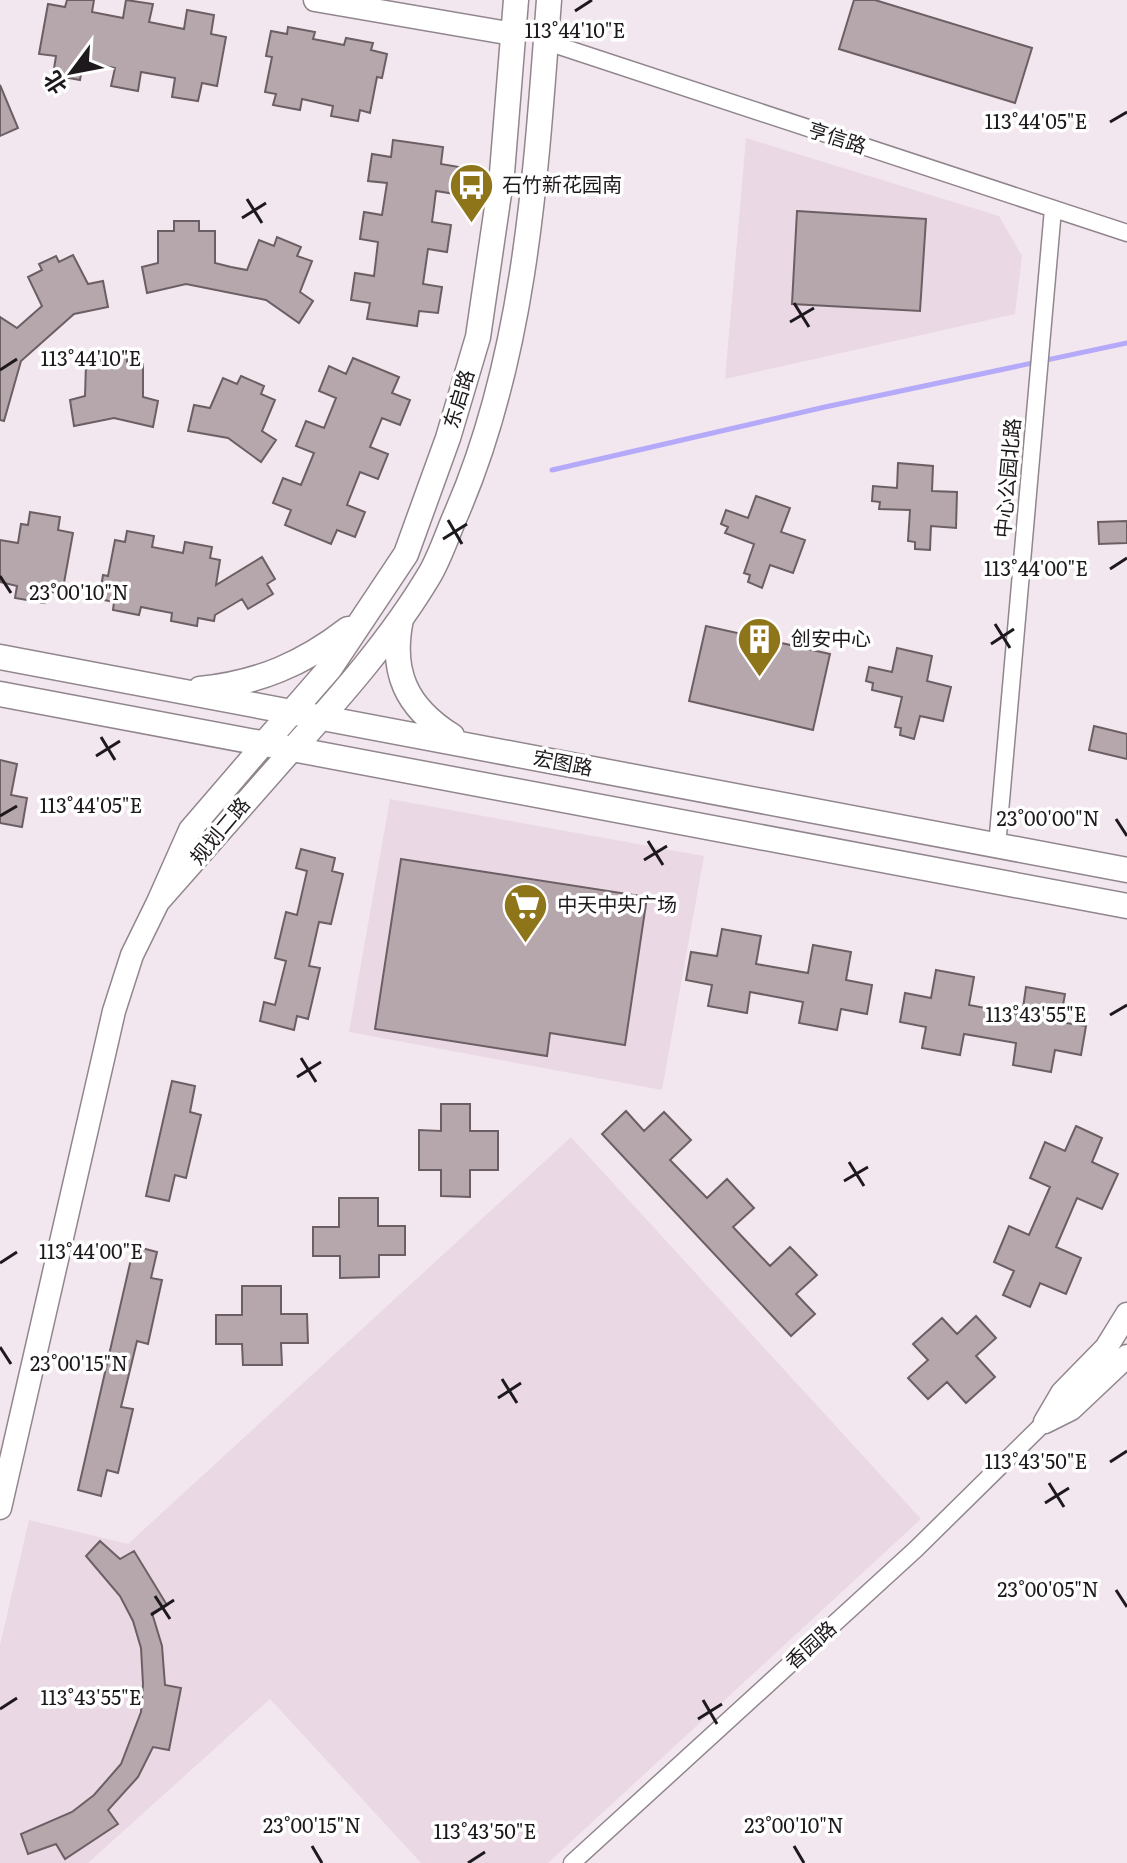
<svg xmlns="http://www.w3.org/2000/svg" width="1127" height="1863" viewBox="0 0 1127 1863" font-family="Literata,'Noto Sans SC',serif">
<rect width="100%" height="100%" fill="#f3e7ef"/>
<path fill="#ebd8e5" d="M746,138L999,216L1022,256L1015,314L725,379Z
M390,799L704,856L662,1090L349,1032Z
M571,1137L921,1519L548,1863H421L270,1699L88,1863H0V1645L29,1520L128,1544Z"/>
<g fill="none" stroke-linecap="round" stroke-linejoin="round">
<path stroke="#b5a9f9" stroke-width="5" d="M552,470L825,407L1127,343"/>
</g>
<path fill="#b5a7ab" stroke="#6c5f63" stroke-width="2" d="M67,0H94L92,12L123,18L126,0L153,4L149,22L184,29L187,10L214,15L211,34L226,37L217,86L202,83L198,101L172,97L175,78L141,72L138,91L111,86L115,68L83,62L80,80L53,75L56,56L39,54L48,4L65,7Z
M854,0H875L1032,48L1015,103L839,49Z
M288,27L315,32L313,39L329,42L344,45L346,38L373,43L371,50L387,54L382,78L377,77L370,113L360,110L358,121L331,116L333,106L302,99L300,110L273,105L276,94L265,92L272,57L266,56L271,31L287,34Z
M0,85L18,128L0,136Z
M393,140L443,147L441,164L459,167L455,194L436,191L434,207L432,222L451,225L447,252L428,249L423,284L442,287L438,313L419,311L417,326L367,319L370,303L351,300L355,273L374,276L378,242L360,239L364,212L382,215L387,183L368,181L372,154L391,157Z
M797,211L926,219L920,311L792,304Z
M174,221H199V231H215V263L231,267L247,270L259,240L274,246L277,237L301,247L297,256L312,261L300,292L313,301L299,323L266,300L186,284L147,293L142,267L158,263V231H174Z
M73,255L88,284L103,281L108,307L74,314L21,361L4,421L0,420V317L17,328L42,306L28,277L42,270L39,264L56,256L59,262Z
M102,355H127V364H143V397L158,401L153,427L114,418L74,426L70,400L85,396L86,364H101Z
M353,358L399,377L392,393L410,400L400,425L382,418L370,447L388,454L378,479L360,472L347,505L365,512L355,537L337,530L331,544L285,525L291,510L273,503L283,478L301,485L314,453L296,446L306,421L324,428L336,398L319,391L329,366L346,374Z
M241,376L264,386L261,394L275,400L262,431L276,440L261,462L228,438L188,431L194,405L210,408L223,378L237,384Z
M898,463L933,466L932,491L957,492L956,528L931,526L930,550L915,549V542L908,541L910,510L879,509L880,502L872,501L873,486L897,488Z
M756,496L790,508L781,532L805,540L793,573L770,565L762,588L748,582L750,575L744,573L754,544L725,533L728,527L721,524L726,510L748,518Z
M30,512L60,517L58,530L73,533L62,594L47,591L45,603L15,598L17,586L0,582V540L18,543L21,524L28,525Z
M1127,521V543L1099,544L1098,522Z
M127,531L154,536L152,547L183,553L185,542L212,547L210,558L220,560L216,585L262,557L275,579L267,584L273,594L248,609L242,599L215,615L214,621L198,618L197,626L171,621L172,613L156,610L141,607L139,615L113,610L114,602L99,599L103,575L108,576L115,540L125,542Z
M706,626L830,654L813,730L689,701Z
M897,648L932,656L927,681L951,687L943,721L920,716L914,739L900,735L901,728L895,727L902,697L872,690L873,683L866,681L869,667L892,672Z
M1094,726L1127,734V759L1089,750Z
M0,760L17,764L11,795L27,798L22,827L0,823Z
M301,849L335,858L332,871L343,874L331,924L319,922L309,966L320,968L308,1019L297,1016L294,1030L260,1021L264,1002L275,1005L286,961L275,958L286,912L297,915L307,871L296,868Z
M401,859L647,897L625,1045L550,1033L547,1056L375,1029Z
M722,929L761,936L756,964L808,973L813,945L851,952L846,980L872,985L867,1014L841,1009L837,1030L799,1023L803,1002L750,992L747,1013L708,1006L712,985L686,980L691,952L717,956Z
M936,970L974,977L969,1005L1022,1015L1026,987L1065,994L1060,1022L1086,1026L1081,1055L1055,1050L1051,1072L1013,1065L1016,1043L964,1034L960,1055L922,1048L926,1027L900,1022L905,993L931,998Z
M172,1081L195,1086L190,1112L201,1115L186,1178L175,1175L169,1201L146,1196Z
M441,1104H470V1131H498V1170H470V1197L441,1196V1170H419V1130L441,1131Z
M626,1111L644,1131L664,1112L691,1140L670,1160L707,1198L727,1179L754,1208L733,1227L770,1266L790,1247L817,1275L796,1294L815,1314L791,1336L602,1134Z
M1076,1126L1102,1138L1092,1162L1118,1174L1102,1209L1077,1198L1056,1247L1081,1258L1066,1294L1040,1283L1030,1307L1003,1295L1014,1271L994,1262L1009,1226L1029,1235L1050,1187L1030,1178L1045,1142L1065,1151Z
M339,1198H378V1226H405V1255H379V1277L340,1278V1256H313V1227H339Z
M134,1246L157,1252L151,1278L162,1280L148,1344L137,1341L121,1407L133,1409L118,1473L107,1470L101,1496L78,1490Z
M242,1286H281V1314H307L308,1343H281L282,1365H243L242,1344H216V1315H242Z
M976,1316L996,1338L976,1356L995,1377L966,1403L947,1382L928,1399L908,1378L928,1360L913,1344L942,1318L957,1334Z
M100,1541L120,1559L134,1551L167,1605L152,1613L162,1646L165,1685L181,1688L169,1750L153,1747L138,1777L108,1810L118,1824L65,1859L56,1844L28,1854L21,1834L72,1812L94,1795L121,1764L141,1712L143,1684L141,1648L133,1621L120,1596L86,1556Z"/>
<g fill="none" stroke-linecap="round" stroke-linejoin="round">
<defs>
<path id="minor" d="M547,42L1127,233
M997,846L1053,209
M572,1863L916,1549L1045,1422"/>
<path id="tertiary" d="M315,0L513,34
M263,745L190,830L158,902L291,751
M1045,1422L1062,1393L1106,1348L1127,1314
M1045,1422L1071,1409L1127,1356
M0,1508L114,1011L132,955L158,902"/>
<path id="secondary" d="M401,619C390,672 406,707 452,736
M0,657L1127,870
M200,689C258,683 303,664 348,629
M0,694L1127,906
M263,745L330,668L406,554L448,438L478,337L502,173L516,0
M291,751C341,696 392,638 430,574C441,555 448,532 457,512C526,352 536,172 549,0"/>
</defs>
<use href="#minor" stroke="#91868d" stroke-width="19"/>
<use href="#tertiary" stroke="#91868d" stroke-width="25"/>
<use href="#secondary" stroke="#91868d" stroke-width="27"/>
<use href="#minor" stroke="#fff" stroke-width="16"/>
<use href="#tertiary" stroke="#fff" stroke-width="22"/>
<use href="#secondary" stroke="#fff" stroke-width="24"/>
</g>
<path fill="none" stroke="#1d191c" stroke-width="3" d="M575,11L592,0M1110,122L1127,112M247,199L262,223M242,218L266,203M794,303L809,327M790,322L814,308M0,370L17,359M448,520L462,544M443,539L467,524M1110,569L1127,558M0,576L11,593M995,624L1010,648M991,644L1014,629M101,737L115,760M96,756L120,741M0,816L17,806M1116,819L1127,836M648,841L663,865M644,860L667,846M1110,1015L1127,1005M301,1058L316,1082M297,1077L321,1062M849,1162L864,1186M844,1181L868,1167M0,1263L17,1252M0,1347L11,1364M502,1379L517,1403M498,1398L521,1383M1110,1462L1127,1451M1049,1483L1064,1507M1045,1503L1069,1488M1116,1590L1127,1607M155,1596L170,1619M151,1615L174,1600M703,1700L717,1724M0,1709L17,1698M698,1719L722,1704M312,1846L322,1863M794,1846L804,1863M468,1863L485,1852"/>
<defs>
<symbol id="bus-pin" viewBox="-11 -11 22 30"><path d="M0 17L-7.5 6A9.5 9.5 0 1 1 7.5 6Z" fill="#8f751a" stroke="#fff"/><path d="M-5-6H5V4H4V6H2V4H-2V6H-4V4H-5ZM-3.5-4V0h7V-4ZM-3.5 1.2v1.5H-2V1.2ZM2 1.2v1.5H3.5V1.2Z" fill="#fff"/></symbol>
<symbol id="building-pin" viewBox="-11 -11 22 30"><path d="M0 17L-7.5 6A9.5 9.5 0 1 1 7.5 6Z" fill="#8f751a" stroke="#fff"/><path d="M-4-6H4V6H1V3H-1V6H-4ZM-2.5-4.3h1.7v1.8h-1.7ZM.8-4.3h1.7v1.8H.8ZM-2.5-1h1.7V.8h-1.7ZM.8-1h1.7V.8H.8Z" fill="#fff"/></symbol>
<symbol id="supermarket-pin" viewBox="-11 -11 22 30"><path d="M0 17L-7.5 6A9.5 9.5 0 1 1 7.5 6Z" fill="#8f751a" stroke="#fff"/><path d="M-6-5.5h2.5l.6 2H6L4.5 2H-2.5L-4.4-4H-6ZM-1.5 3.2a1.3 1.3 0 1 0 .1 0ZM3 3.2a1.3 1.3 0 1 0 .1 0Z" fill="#fff"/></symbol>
</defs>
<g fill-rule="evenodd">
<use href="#bus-pin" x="446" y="160" width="51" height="69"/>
<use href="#building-pin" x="734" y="614" width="51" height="69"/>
<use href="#supermarket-pin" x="500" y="880" width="51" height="69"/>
</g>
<g text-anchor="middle" stroke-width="7" stroke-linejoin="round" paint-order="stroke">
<g font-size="20" fill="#1d191c" stroke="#fff">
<text transform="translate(837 138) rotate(18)" y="7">亨信路</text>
<text transform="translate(459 399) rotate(-73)" y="7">东启路</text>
<text transform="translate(1008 478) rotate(-85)" y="7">中心公园北路</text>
<text transform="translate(563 763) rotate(11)" y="7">宏图路</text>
<text transform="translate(220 831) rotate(-50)" y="7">规划二路</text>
<text transform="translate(811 1645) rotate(-42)" y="7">香园路</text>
</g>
<g font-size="20" fill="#1d191c" stroke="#fff" text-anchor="start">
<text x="502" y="192">石竹新花园南</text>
<text x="791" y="646">创安中心</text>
<text x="557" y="912">中天中央广场</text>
</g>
</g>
<g font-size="20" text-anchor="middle" fill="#1d191c" stroke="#fff" stroke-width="7" stroke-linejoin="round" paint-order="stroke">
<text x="575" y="38">113°44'10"E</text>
<text x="1036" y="129">113°44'05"E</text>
<text x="91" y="366">113°44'10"E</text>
<text x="1036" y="576">113°44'00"E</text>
<text x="79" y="600">23°00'10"N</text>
<text x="91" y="813">113°44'05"E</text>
<text x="1048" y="826">23°00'00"N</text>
<text x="1036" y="1022">113°43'55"E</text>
<text x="91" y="1259">113°44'00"E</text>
<text x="79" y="1371">23°00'15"N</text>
<text x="1036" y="1469">113°43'50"E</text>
<text x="1048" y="1597">23°00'05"N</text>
<text x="91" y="1705">113°43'55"E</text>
<text x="312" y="1833">23°00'15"N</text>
<text x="794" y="1833">23°00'10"N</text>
<text x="485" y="1839">113°43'50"E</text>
</g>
<g transform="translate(72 72) rotate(238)" stroke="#ffffff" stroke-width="6" paint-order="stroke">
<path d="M0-6L14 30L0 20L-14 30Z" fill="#1d191c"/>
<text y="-12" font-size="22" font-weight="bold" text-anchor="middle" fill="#1d191c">北</text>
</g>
</svg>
